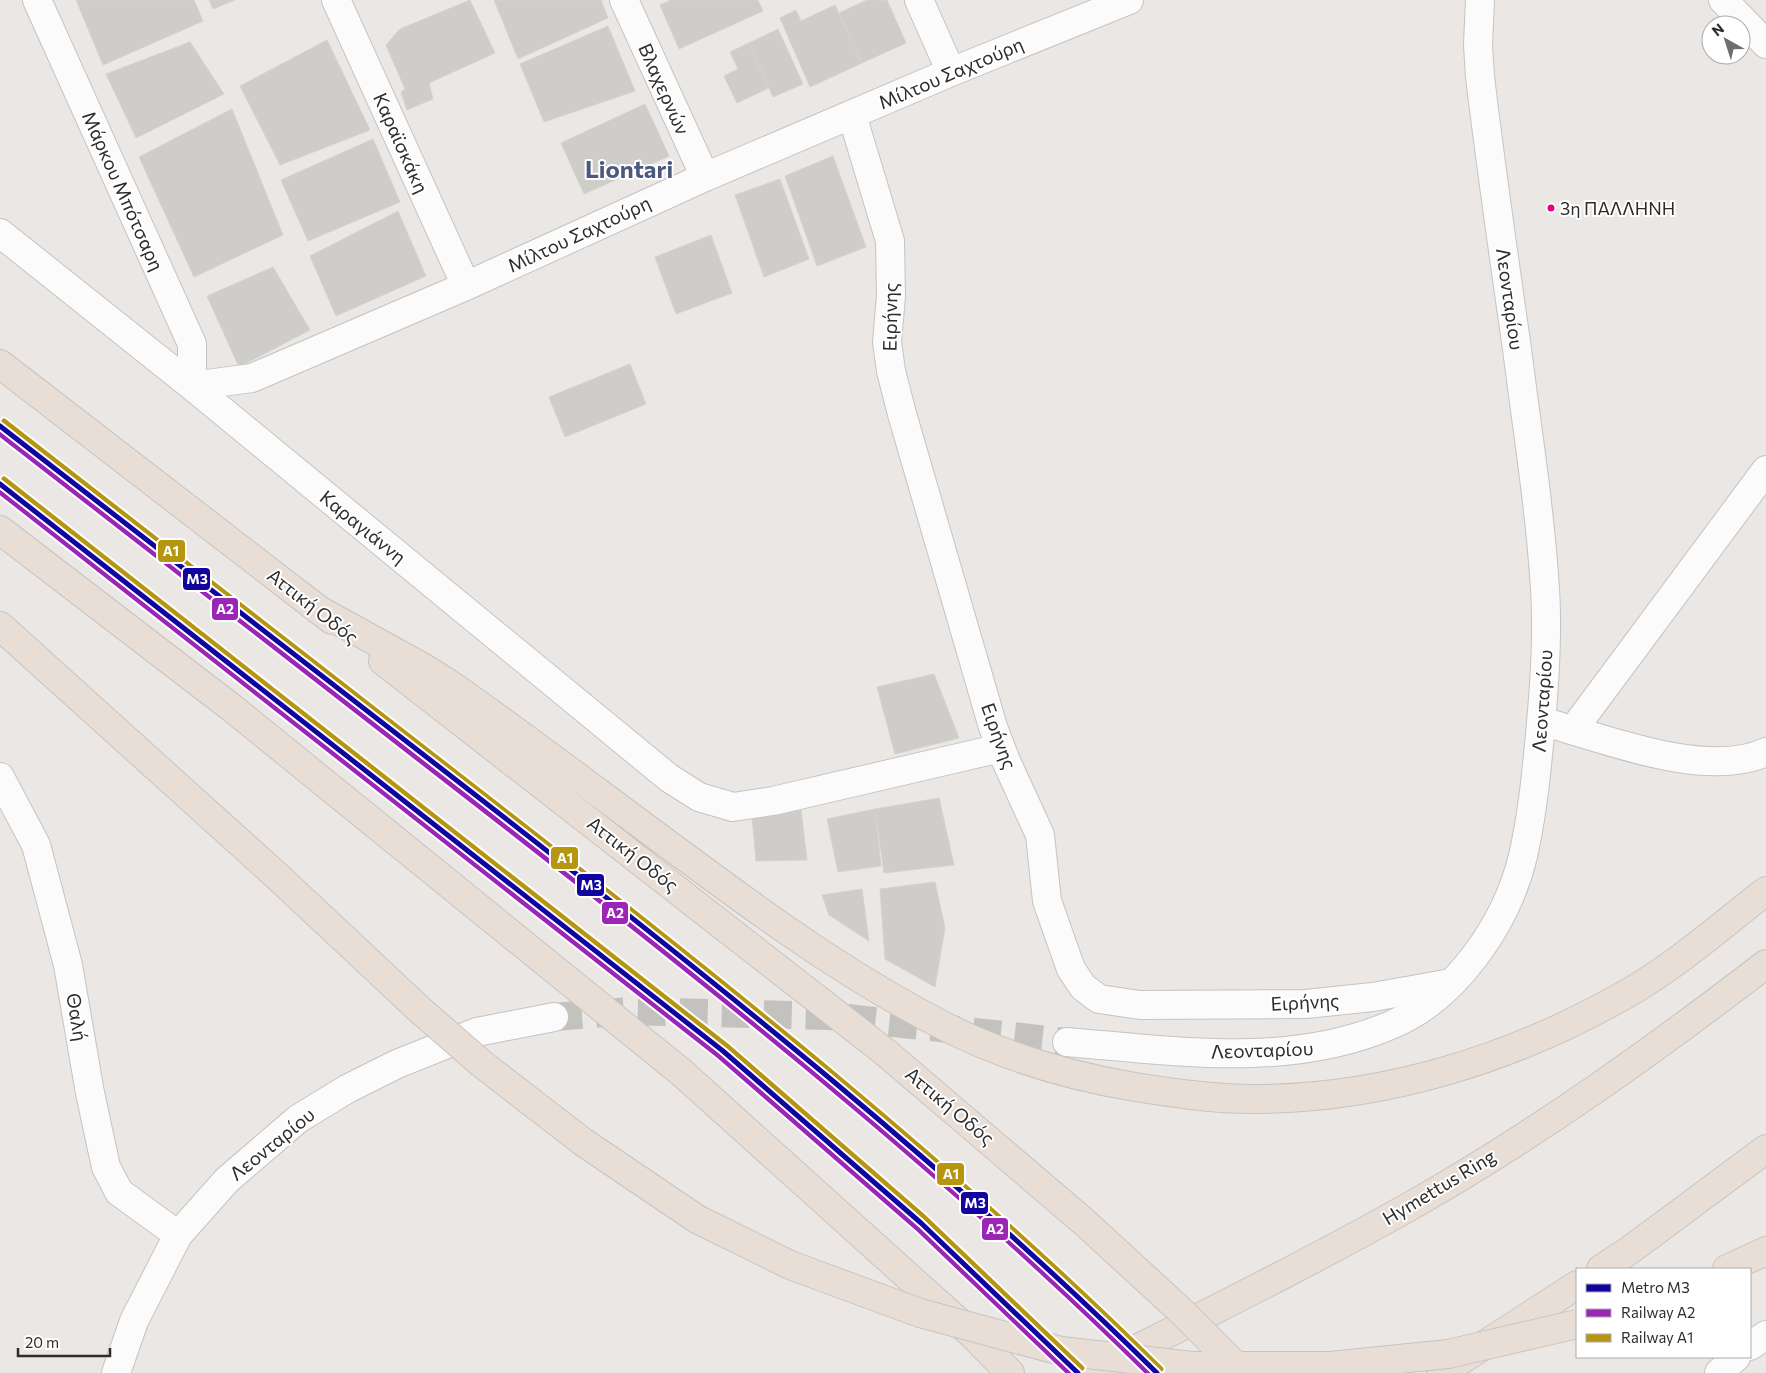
<svg xmlns="http://www.w3.org/2000/svg" width="1766" height="1373" viewBox="0 0 1766 1373" font-family="Commissioner,sans-serif">
<rect width="100%" height="100%" fill="#eae7e4"/>
<path fill="#cfcdca" stroke="#d5d3d0" d="M76,0H194L203,21L103,65Z
M209,0H235L213,9Z
M470,0L495,53L429,83L433,99L407,110L401,92L405,89L386,45L400,29Z
M494,0H601L608,18L518,59Z
M671,0H758L763,11L679,49L660,5Z
M867,0H887L906,43L862,63L839,13Z
M835,5L862,63L810,87L780,18L796,10L801,21Z
M608,26L635,91L544,122L520,64Z
M778,29L803,84L773,97L749,43Z
M327,40L370,130L280,165L240,86Z
M190,42L224,94L136,138L106,74Z
M749,43L769,88L737,103L724,76L738,69L730,52Z
M645,104L669,156L584,194L561,143Z
M232,109L283,235L194,277L139,157Z
M373,139L400,202L308,241L281,180Z
M833,156L866,247L817,266L785,176Z
M780,179L809,259L764,277L735,195Z
M398,211L426,276L336,316L310,256Z
M711,235L732,293L676,314L655,257Z
M273,267L310,330L239,367L207,296Z
M630,364L646,404L565,437L549,397Z
M934,674L959,738L895,754L877,687Z
M939,798L954,865L884,873L875,809Z
M875,809L881,866L838,872L827,819Z
M801,810L807,860L756,861L752,817Z
M935,882L945,928L935,987L885,959L880,889Z
M862,889L869,941L829,915L822,895Z"/>
<g fill="none" stroke-linecap="round" stroke-linejoin="round">
<path stroke="#c4c2bf" stroke-width="28" stroke-dasharray="28 14" stroke-linecap="butt" d="M554,1017L630,1011L829,1016L1067,1042"/>
<defs>
<path id="minor" d="M37,0L192,344V386L252,378L466,286L705,177L951,72L1129,0
M336,0L466,286
M624,0L705,177
M919,0L951,72
M852,115L890,241L891,296L887,342L891,371L902,414L993,727L1006,761L1040,835L1047,901L1071,969L1083,987L1099,999L1140,1005L1306,1004L1373,997L1451,983
M0,233L192,386L669,778L699,797L733,807L773,801L1001,748
M1573,730L1766,470
M0,777L36,845L68,965L90,1093L106,1167L119,1192L178,1235
M1750,1346L1766,1335
M1719,1373L1736,1357"/>
<path id="tertiary" d="M1723,0L1766,44
M1541,721C1603,738 1706,780 1766,752
M1067,1042C1175,1051 1289,1069 1391,1025C1456,998 1507,923 1523,856C1533,812 1537,767 1541,723C1545,678 1548,634 1545,589C1540,509 1527,429 1517,349C1504,259 1491,168 1480,77L1478,45L1480,0
M116,1373L134,1321L178,1235L227,1180L298,1119L347,1089L397,1064L477,1032L554,1017"/>
<path id="motorway" d="M0,364L332,620
M0,530L232,708L681,1072L972,1334L1010,1373
M317,609L424,668L454,687C543,750 630,817 718,881C790,934 864,985 944,1026C1003,1056 1069,1076 1135,1087C1174,1093 1213,1099 1253,1099C1385,1099 1515,1058 1628,993C1678,964 1721,926 1766,891
M0,626L277,876L420,1010
M383,661L885,1052L1083,1221
M482,1064L583,1142L697,1219
M1601,1269L1630,1250L1766,1149
M1727,1269L1766,1251
M1089,1373C1198,1318 1308,1264 1414,1204C1537,1134 1654,1050 1766,964
M1441,1373L1577,1285"/>
</defs>
<use href="#minor" stroke="#c4c4c4" stroke-width="30"/>
<use href="#tertiary" stroke="#c4c4c4" stroke-width="30"/>
<use href="#motorway" stroke="#c6c4c3" stroke-width="30"/>
<use href="#minor" stroke="#fcfbfb" stroke-width="28"/>
<use href="#tertiary" stroke="#fcfbfb" stroke-width="28"/>
<use href="#motorway" stroke="#e9ded6" stroke-width="28"/>
<defs>
<path id="motorway-bridge" d="M420,1010L482,1064
M697,1219L790,1265L920,1313L1061,1351L1192,1366H1331L1448,1354L1577,1324
M1083,1221L1181,1311L1243,1373"/>
</defs>
<use href="#motorway-bridge" stroke="#c6c4c3" stroke-width="30" stroke-linecap="butt"/>
<use href="#motorway-bridge" stroke="#e9ded6" stroke-width="28"/>
<defs>
<path id="rail-1" d="M0,434C163,561 326,687 489,814C716,991 942,1170 1148,1373
M0,492L719,1056L917,1228L1069,1373"/>
<path id="rail-2" d="M4,421C166,547 328,673 491,800C722,980 952,1162 1161,1369
M4,479L727,1046L925,1218L1082,1368"/>
</defs>
<use href="#rail-1" stroke="#fff" stroke-width="9"/>
<use href="#rail-2" stroke="#fff" stroke-width="9"/>
<use href="#rail-1" stroke="#9b26b6" stroke-width="5"/>
<use href="#rail-2" stroke="#b69510" stroke-width="5"/>
<defs>
<path id="metro-1" d="M0,426C162,552 324,678 487,804C718,984 948,1167 1157,1373
M0,484L723,1051L921,1223L1078,1373"/>
</defs>
<use href="#metro-1" stroke="#fff" stroke-width="9"/>
<use href="#metro-1" stroke="#10069f" stroke-width="5"/>
</g>
<circle fill="#e5007d" stroke="#fff" stroke-width="2" cx="1551" cy="208" r="4.5"/>
<g text-anchor="middle" stroke-width="4" stroke-linejoin="round" paint-order="stroke">
<g font-size="18" fill="#2d2d2d" stroke="#fff" text-anchor="start">
<text x="1560" y="215">3η ΠΑΛΛΗΝΗ</text>
</g>
<g font-size="19" fill="#2d2d2d" stroke="#fff">
<text transform="translate(951 73) rotate(-23)" y="7">Μίλτου Σαχτούρη</text>
<text transform="translate(664 89) rotate(66)" y="7">Βλαχερνών</text>
<text transform="translate(401 143) rotate(66)" y="7">Καραϊσκάκη</text>
<text transform="translate(123 191) rotate(66)" y="7">Μάρκου Μπότσαρη</text>
<text transform="translate(579 234) rotate(-25)" y="7">Μίλτου Σαχτούρη</text>
<text transform="translate(1510 299) rotate(82)" y="7">Λεονταρίου</text>
<text transform="translate(890 317) rotate(-89)" y="7">Ειρήνης</text>
<text transform="translate(363 527) rotate(39)" y="7">Καραγιάννη</text>
<text transform="translate(313 606) rotate(38)" y="7">Αττική Οδός</text>
<text transform="translate(1542 701) rotate(-86)" y="7">Λεονταρίου</text>
<text transform="translate(999 736) rotate(70)" y="7">Ειρήνης</text>
<text transform="translate(633 854) rotate(38)" y="7">Αττική Οδός</text>
<text transform="translate(1305 1002) rotate(-3)" y="7">Ειρήνης</text>
<text transform="translate(77 1017) rotate(81)" y="7">Θαλή</text>
<text transform="translate(1262 1050) rotate(-2)" y="7">Λεονταρίου</text>
<text transform="translate(950 1106) rotate(40)" y="7">Αττική Οδός</text>
<text transform="translate(272 1144) rotate(-39)" y="7">Λεονταρίου</text>
<text transform="translate(1439 1187) rotate(-31)" y="7">Hymettus Ring</text>
</g>
<g font-size="24" font-weight="bold" fill="#4d587e" stroke="#fff">
<text x="629" y="178">Liontari</text>
</g>
</g>
<g stroke="#fff" stroke-width="2">
<rect x="157" y="539" width="29" height="24" rx="5" fill="#b69510"/>
<rect x="182" y="567" width="29" height="24" rx="5" fill="#10069f"/>
<rect x="211" y="597" width="28" height="24" rx="5" fill="#9b26b6"/>
<rect x="550" y="846" width="29" height="24" rx="5" fill="#b69510"/>
<rect x="576" y="873" width="29" height="24" rx="5" fill="#10069f"/>
<rect x="601" y="901" width="28" height="24" rx="5" fill="#9b26b6"/>
<rect x="936" y="1162" width="29" height="24" rx="5" fill="#b69510"/>
<rect x="960" y="1191" width="29" height="24" rx="5" fill="#10069f"/>
<rect x="981" y="1217" width="28" height="24" rx="5" fill="#9b26b6"/>
</g>
<g font-size="14" text-anchor="middle" font-weight="bold" fill="#fff">
<text x="171" y="556">A1</text>
<text x="197" y="584">Μ3</text>
<text x="225" y="614">A2</text>
<text x="565" y="863">A1</text>
<text x="591" y="890">Μ3</text>
<text x="615" y="918">A2</text>
<text x="951" y="1179">A1</text>
<text x="975" y="1208">Μ3</text>
<text x="995" y="1234">A2</text>
</g>
<rect x="1576" y="1268" width="175" height="90" fill="#ffffff" stroke="#ababab"/>
<rect x="1586" y="1284" width="25" height="8" fill="#10069f" stroke="#ababab"/>
<text x="1621" y="1293" font-size="15" fill="#2d2d2d">Metro Μ3</text>
<rect x="1586" y="1309" width="25" height="8" fill="#9b26b6" stroke="#ababab"/>
<text x="1621" y="1318" font-size="15" fill="#2d2d2d">Railway A2</text>
<rect x="1586" y="1334" width="25" height="8" fill="#b69510" stroke="#ababab"/>
<text x="1621" y="1343" font-size="15" fill="#2d2d2d">Railway A1</text>
<g transform="translate(1726 40) rotate(321)"><circle r="24" fill="#ffffff" stroke="#ababab"/>
<path d="M0-4L9 19L0 12L-9 19Z" fill="#6f6e6d"/>
<text y="-8" font-size="14" font-weight="bold" text-anchor="middle" fill="#2d2d2d">N</text>
</g>
<path d="M18 1348v8h92v-8" fill="none" stroke="#2d2d2d" stroke-width="2.5"/>
<text x="25" y="1348" font-size="15" fill="#2d2d2d" stroke="#ffffff" stroke-width="4" paint-order="stroke">20 m</text>
</svg>
